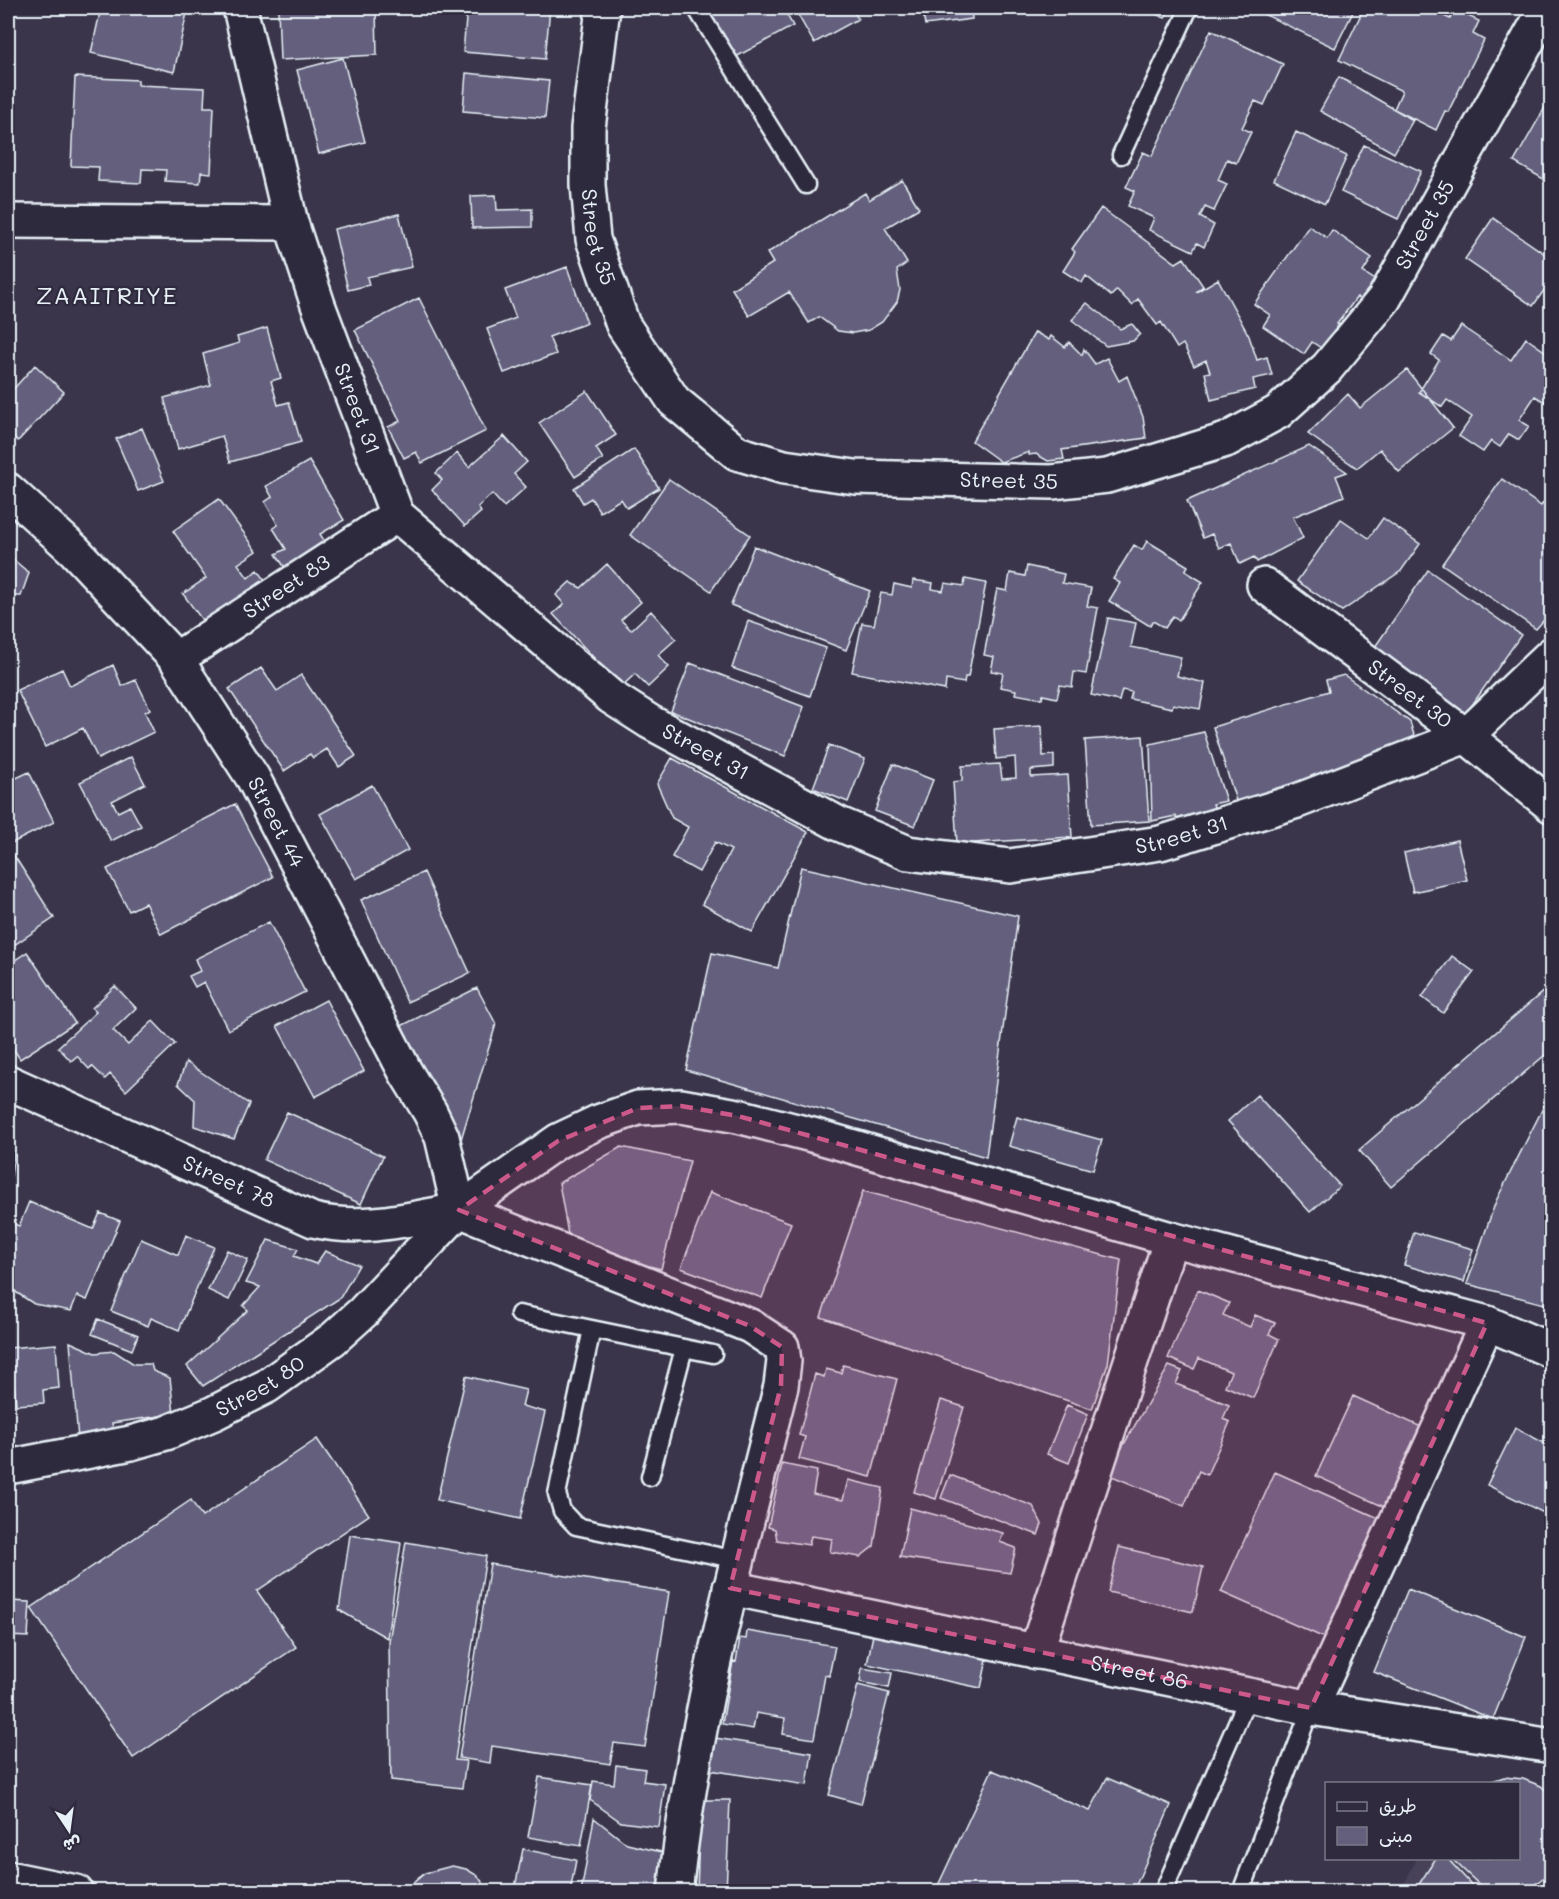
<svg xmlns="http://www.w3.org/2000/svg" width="1559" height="1899" viewBox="0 0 1559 1899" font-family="Mali,'Playpen Sans Arabic',sans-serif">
<rect width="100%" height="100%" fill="#3a354a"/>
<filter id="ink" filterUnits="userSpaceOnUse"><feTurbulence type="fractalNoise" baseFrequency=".0167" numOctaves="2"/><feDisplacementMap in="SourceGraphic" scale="12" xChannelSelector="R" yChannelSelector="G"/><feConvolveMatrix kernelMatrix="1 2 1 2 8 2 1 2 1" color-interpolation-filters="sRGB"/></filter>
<g filter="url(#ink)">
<path fill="#474259" d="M1417,1858L1459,1859L1494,1892H1400Z"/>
<path fill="#645f7d" stroke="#e8f1f8" stroke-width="1.5" d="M101,8H188L174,72L91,53Z
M278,8H376L377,55L280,60Z
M467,8H550L545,59L463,52Z
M707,8H783L793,26L734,58Z
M794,8H852L858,19L814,43Z
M922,8H971L972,19L925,25Z
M1142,8H1170L1165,18Z
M1251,8H1355L1335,48Z
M1364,8H1444L1440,14L1450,19L1455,10L1479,21L1473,34L1484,40L1448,112L1445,111L1436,130L1394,109L1402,91L1339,60Z
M1211,30L1283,64L1264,105L1255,101L1242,128L1251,132L1236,163L1227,159L1218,180L1227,184L1214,211L1205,207L1200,217L1214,225L1204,247L1197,243L1193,251L1149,230L1154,218L1128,206L1135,191L1126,187L1143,152L1152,156Z
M343,58L365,142L319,154L297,70Z
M466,73L549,81L545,118L463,111Z
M75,77L138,80V85L205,88L204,107H214L211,173L201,172L200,183L165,181L166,170L142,169L141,183L98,181L99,167L71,166Z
M1339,77L1413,120L1394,153L1320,111Z
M1552,95V184L1514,162Z
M1296,132L1347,156L1325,204L1274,180Z
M1364,145L1421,171L1398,219L1341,192Z
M902,180L919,208L885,228L907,263L897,270L900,290L897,302L882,322L869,330L853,333L838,331L819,317L809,323L789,292L749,316L732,289L773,263L767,253L865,193L869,200Z
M496,195L497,210L532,209V227L472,228L471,196Z
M1101,208L1176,263L1184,258L1203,286L1196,292L1218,279L1249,336L1257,360L1267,357L1272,375L1253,379L1255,389L1211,400L1205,373L1210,372L1206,360L1194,366L1183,344L1177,348L1161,322L1157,325L1138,299L1132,305L1117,290L1111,296L1086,276L1082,283L1063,271L1075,252L1072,249Z
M399,214L412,267L367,277L369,285L348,290L334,229Z
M1493,218L1552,259V279L1533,306L1465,259Z
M1309,226L1327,238L1332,230L1372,258L1363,272L1375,280L1360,300L1357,297L1337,324L1341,326L1324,350L1312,342L1304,354L1263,326L1270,315L1254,304Z
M567,267L587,323L549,337L556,354L504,373L487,329L516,318L505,290Z
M419,298L486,431L422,463L416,452L404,458L388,427L400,421L355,330Z
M1087,303L1120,329L1132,324L1140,334L1133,341L1106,346L1072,320Z
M1461,326L1511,360L1526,338L1550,355L1545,362L1552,366V373L1545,382L1552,386V393L1545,402L1535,396L1519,420L1529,426L1519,440L1509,434L1500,447L1491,441L1483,452L1459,436L1472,417L1447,400L1442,407L1419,392L1439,360L1431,354L1443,336L1451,341Z
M267,328L281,378L271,381L278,405L289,402L301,442L230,462L222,436L178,449L164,398L211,385L203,354L239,343L237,337Z
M1035,332L1049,340L1051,336L1065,347L1069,342L1082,355L1084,349L1095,364L1107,358L1119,381L1127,376L1143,417L1146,438L1062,450L1064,459L1048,461L1036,454L1029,455V452L1001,462L972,441Z
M35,365L64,392L18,441L8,432V395Z
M1407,370L1453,428L1399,472L1380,449L1357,468L1308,434L1348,394L1360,408Z
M587,391L616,435L596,448L603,459L575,477L539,423Z
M142,428L164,481L138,491L116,439Z
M504,436L527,462L514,474L526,487L504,507L492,494L478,507L481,512L465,526L432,490L442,480L436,473L457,453L469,467Z
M1309,446L1347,472L1336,476L1344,496L1293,517L1303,538L1257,562L1254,557L1240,564L1231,543L1219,548L1212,534L1203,538L1187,501Z
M634,449L659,488L627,508L621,499L600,512L591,498L583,503L574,488Z
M309,461L344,520L320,534L326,544L285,568L276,554L286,549L273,528L278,525L265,502L272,497L266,486Z
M669,479L750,535L711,591L630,535Z
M1502,479L1541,506L1552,490V611L1536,629L1442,564Z
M219,499L257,551L238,564L248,578L258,570L266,581L205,624L183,594L206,578L173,531Z
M1383,518L1420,544L1401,571L1342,611L1297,581L1341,519L1369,538Z
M1147,541L1188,566L1185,571L1203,582L1179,620L1173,616L1165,628L1153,621L1150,626L1109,601L1120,583L1113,579L1134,545L1142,550Z
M754,546L870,591L846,650L731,605Z
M8,555L29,573L21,596H8Z
M607,564L641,602L621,620L631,630L651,611L676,639L658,655L669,667L648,687L635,674L621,687L553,614L564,604L556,595L570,582L581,588Z
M1027,566L1064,574L1062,583L1091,588L1087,606L1098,608L1086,674L1074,672L1072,687L1060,685L1057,698L1043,695L1042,699L1015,694L1016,690L1000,687L1003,673L991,671L994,657L984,655L997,589L1007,591L1010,573L1025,576Z
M1428,570L1521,635L1463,718L1370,654Z
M965,579L986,583L968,677H965L964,683L946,680L945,690L852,672L862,623L874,625L881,593L892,595L894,584L912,588L913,580L933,583L932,589L943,591L945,583L964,586Z
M1108,618L1136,623L1131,647L1181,657L1177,676L1205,683L1200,709L1173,704L1172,708L1130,699L1132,692L1122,690L1119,701L1091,695Z
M748,621L826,648L810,696L732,668Z
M690,663L804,707L785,756L671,711Z
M113,665L122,686L136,680L150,709L145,712L154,732L98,759L83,728L45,747L17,690L62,669L70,686Z
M261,668L277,691L301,675L356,756L339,767L327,749L313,758L310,754L284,771L229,689Z
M1344,675L1410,722L1418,748L1237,804L1213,727L1329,691L1326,680Z
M1042,726L1043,756L1054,755V768L1031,770V777L1068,775L1072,837L957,844L953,782L962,781V766L1000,764L1002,779L1016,778L1015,757L996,759L994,729Z
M1204,732L1226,801L1213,804L1215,810L1196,814L1198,819L1178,824L1176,816L1152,821L1150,744Z
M1143,736L1149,821L1091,825L1085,740Z
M829,745L865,759L848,802L813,788Z
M131,757L145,784L112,801L118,812L130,806L141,826L111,841L80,782Z
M672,758L808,832L752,932L702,904L731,850L715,842L699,872L672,857L688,827L672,818L657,784Z
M893,764L933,780L915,826L875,811Z
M29,772L54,822L8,845V782Z
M372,785L408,850L356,879L320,814Z
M235,804L273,877L161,934L145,903L129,911L107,869Z
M1457,840L1467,880L1413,892L1404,853Z
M13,854L54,918L8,949V858Z
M801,867L1018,916L986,1157L686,1070L712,953L778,968Z
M424,872L470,973L407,1002L361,900Z
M269,922L305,992L228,1030L204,982L195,987L189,976L200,971L195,959Z
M27,952L75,1023L20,1059L8,1041V965Z
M1452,956L1474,972L1443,1013L1422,997Z
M1552,984V1049L1391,1187L1359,1150Z
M115,986L136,1008L113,1030L128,1045L153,1021L175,1044L126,1091L110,1074L105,1079L92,1066L89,1069L77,1056L71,1061L58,1047L96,1012L92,1008Z
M477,988L496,1024L459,1146L399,1027Z
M326,1000L364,1071L315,1097L277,1026Z
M186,1062L249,1104L234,1139L194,1126L195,1100L178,1084Z
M1257,1095L1340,1186L1310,1212L1228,1121Z
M1552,1098V1306L1467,1284L1496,1201L1545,1104Z
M287,1112L383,1156L361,1204L264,1160Z
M1017,1117L1102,1140L1093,1170L1009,1146Z
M621,1147L690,1161L661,1269L570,1246L559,1183Z
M8,1151L14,1152L11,1176H8Z
M863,1191L1121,1260L1108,1364L1092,1409L821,1317Z
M710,1192L791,1223L762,1298L681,1268Z
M29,1202L93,1229L100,1213L120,1221L87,1300L77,1296L71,1311L34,1304L8,1287V1228L10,1222L19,1226Z
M1414,1232L1473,1249L1464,1282L1404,1265Z
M186,1235L214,1247L179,1330L151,1318L148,1326L111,1311L141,1239L178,1255Z
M268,1240L298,1249L294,1256L316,1264L325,1251L359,1265L340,1298L203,1386L187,1366L248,1310L243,1306L260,1287L246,1283Z
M227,1250L248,1260L229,1300L208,1290Z
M1198,1290L1229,1303L1223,1315L1250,1327L1255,1315L1275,1323L1269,1334L1279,1339L1253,1398L1225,1386L1231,1372L1199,1358L1194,1369L1168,1358Z
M98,1319L138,1335L132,1350L92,1334Z
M70,1342L95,1353L114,1351L134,1364H151L153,1371L170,1378L174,1414L112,1423L114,1436L78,1439Z
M56,1344L59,1388L43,1390L44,1403L16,1405L13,1369L8,1370V1348Z
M843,1365L897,1379L871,1477L799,1459L805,1437L799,1435L815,1374L824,1377L826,1369L841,1373Z
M1169,1366L1182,1371L1176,1384L1229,1405L1223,1419L1230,1422L1207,1475L1199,1471L1184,1506L1107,1474Z
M466,1376L526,1390L522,1406L545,1412L520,1519L437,1500Z
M1353,1396L1428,1430L1391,1510L1316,1476Z
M941,1400L964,1407L936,1499L914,1492Z
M1067,1405L1088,1414L1069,1463L1047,1454Z
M1515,1428L1552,1447V1517L1487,1485Z
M317,1439L369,1515L257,1591L296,1647L133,1758L31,1608L191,1500L202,1517Z
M782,1464L817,1471L813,1494L843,1500L848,1480L883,1488L874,1546L860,1557L830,1552L832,1539L811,1536L809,1545L777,1540L775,1529L768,1527Z
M1275,1472L1383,1520L1329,1640L1221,1592Z
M950,1475L1033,1506L1042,1524L1038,1535L941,1498Z
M910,1508L1003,1533L1000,1542L1016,1548L1010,1573L900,1557Z
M350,1535L401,1543L387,1638L339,1610Z
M406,1542L486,1556L455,1760L466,1761L462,1788L391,1780L389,1641Z
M1119,1547L1203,1567L1193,1612L1108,1592Z
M490,1564L669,1592L645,1747L614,1743L610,1764L492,1746L490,1763L459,1758Z
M1408,1589L1526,1637L1493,1719L1374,1672Z
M8,1601L30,1602L28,1637L8,1636Z
M747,1631L835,1646L829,1676L825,1675L814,1739L783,1734L785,1718L756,1713L753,1729L722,1724L733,1661L736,1662L740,1638L746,1639Z
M873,1635L987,1659L981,1688L867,1664Z
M862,1668L892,1673L889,1688L860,1682Z
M858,1685L889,1693L861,1804L829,1795Z
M715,1738L812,1753L807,1785L710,1770Z
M616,1765L645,1769L643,1781L665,1784L659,1827L621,1822L590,1800L593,1781L614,1784Z
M992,1770L1090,1811L1107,1778L1171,1805L1133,1892H935Z
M539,1777L592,1785L581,1846L528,1837Z
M1504,1777L1523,1779L1541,1786L1552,1796V1871L1534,1885L1541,1892H1487L1451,1858H1518V1784H1483Z
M700,1800H730L726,1892H697Z
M594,1818L627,1844L670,1854L666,1892H581Z
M523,1849L576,1860L570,1892H514Z
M1436,1858H1447L1478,1892H1414Z
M452,1866L466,1869L478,1876L489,1892H410L413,1883L425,1873Z"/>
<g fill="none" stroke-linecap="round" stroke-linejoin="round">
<defs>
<path id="lane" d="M696,8L806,185
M1121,155L1189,8
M519,1314L713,1354
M592,1329L557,1494L562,1511L576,1526L737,1560
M650,1477L684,1348
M1163,1892L1249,1695
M1241,1892L1311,1708"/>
<g id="street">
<path id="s1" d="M240,8L291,223L318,305L397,515L611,697L650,722L839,824L908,853L1010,866L1160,843L1297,801L1466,736L1552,654"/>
<path id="s2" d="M603,8L588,128V185L593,239L623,325L674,401L737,453L784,467L855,477L1052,482L1107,476L1226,440L1278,412L1327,368L1384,299L1546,8"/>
<path d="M8,221L291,223"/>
<path id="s3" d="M8,490L74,550L176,659L253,778L406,1073L430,1112L442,1137L459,1210"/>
<path id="s4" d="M1264,585L1466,736L1552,806"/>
<path id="s5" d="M176,659L397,515"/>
<path id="s6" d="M8,1082L313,1220C363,1232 409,1219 459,1210"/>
<path d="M459,1210L750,1326L782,1347L784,1361L781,1386C739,1553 694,1719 675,1892"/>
<path id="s7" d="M8,1467L131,1443L166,1433L214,1413L267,1386L333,1339L363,1312L459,1210L558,1141L598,1122L638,1108L681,1106L738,1116L816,1136L1171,1239L1487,1323L1552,1351"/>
<path id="s8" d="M730,1588L1311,1708L1552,1746"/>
<path d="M1036,1652L1171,1239"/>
<path d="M1311,1708L1487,1323"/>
<path d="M8,1878L76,1892"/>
</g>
</defs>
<use href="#lane" stroke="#e8f1f8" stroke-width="21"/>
<use href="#street" stroke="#e8f1f8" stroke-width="38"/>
<use href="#lane" stroke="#2f2a3d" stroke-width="16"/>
<use href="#street" stroke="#2f2a3d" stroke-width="33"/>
</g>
</g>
<path fill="#cd598a" fill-opacity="0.2" stroke="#cd598a" stroke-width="4.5" stroke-dasharray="12 8" stroke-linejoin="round" d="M681,1106L738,1116L1487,1323L1311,1708L730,1588L781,1386L782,1347L750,1326L459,1210L558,1141L638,1108Z"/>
<g text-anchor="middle" stroke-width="4.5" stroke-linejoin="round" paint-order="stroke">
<g font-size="21" fill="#e8f1f8" stroke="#2f2a3d">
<text dy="7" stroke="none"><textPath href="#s2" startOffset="1293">Street 35</textPath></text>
<text dy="7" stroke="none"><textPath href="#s2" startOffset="231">Street 35</textPath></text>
<text dy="7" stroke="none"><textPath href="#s1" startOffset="418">Street 31</textPath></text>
<text dy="7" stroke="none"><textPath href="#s2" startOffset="771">Street 35</textPath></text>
<text dy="7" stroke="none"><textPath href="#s5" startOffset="132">Street 83</textPath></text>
<text dy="7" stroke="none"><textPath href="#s4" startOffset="182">Street 30</textPath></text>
<text dy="7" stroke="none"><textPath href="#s1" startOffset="922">Street 31</textPath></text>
<text dy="7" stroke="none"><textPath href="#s3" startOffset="430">Street 44</textPath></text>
<text dy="7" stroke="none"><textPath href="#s1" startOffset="1426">Street 31</textPath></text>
<text dy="7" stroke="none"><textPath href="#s6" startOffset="242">Street 78</textPath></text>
<text dy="7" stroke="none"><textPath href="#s7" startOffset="267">Street 80</textPath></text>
<text dy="7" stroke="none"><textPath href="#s8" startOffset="418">Street 86</textPath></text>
</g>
<g font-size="24" letter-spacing="1.5" fill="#e8f1f8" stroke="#2f2a3d">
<text x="107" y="304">ZAAITRIYE</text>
</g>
</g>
<rect width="1559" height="1899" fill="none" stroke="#2f2a3d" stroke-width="30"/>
<rect x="15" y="15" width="1529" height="1869" fill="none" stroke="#e8f1f8" stroke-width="2" filter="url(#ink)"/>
<rect x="1325" y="1782" width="195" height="78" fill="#2f2a3d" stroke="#797a88" stroke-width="1.5"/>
<rect x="1337" y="1802" width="30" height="9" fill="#2f2a3d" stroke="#797a88" stroke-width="1.5"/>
<text x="1379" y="1812" font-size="18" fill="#e8f1f8">طريق</text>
<rect x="1337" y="1827" width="30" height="18" fill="#645f7d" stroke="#797a88" stroke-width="1.5"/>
<text x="1379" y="1842" font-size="18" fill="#e8f1f8">مبنى</text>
<g transform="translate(69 1830) rotate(167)" stroke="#2f2a3d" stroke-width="4.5" paint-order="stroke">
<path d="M0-4.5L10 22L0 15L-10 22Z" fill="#e8f1f8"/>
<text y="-9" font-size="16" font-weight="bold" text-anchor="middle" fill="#e8f1f8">ش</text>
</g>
</svg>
